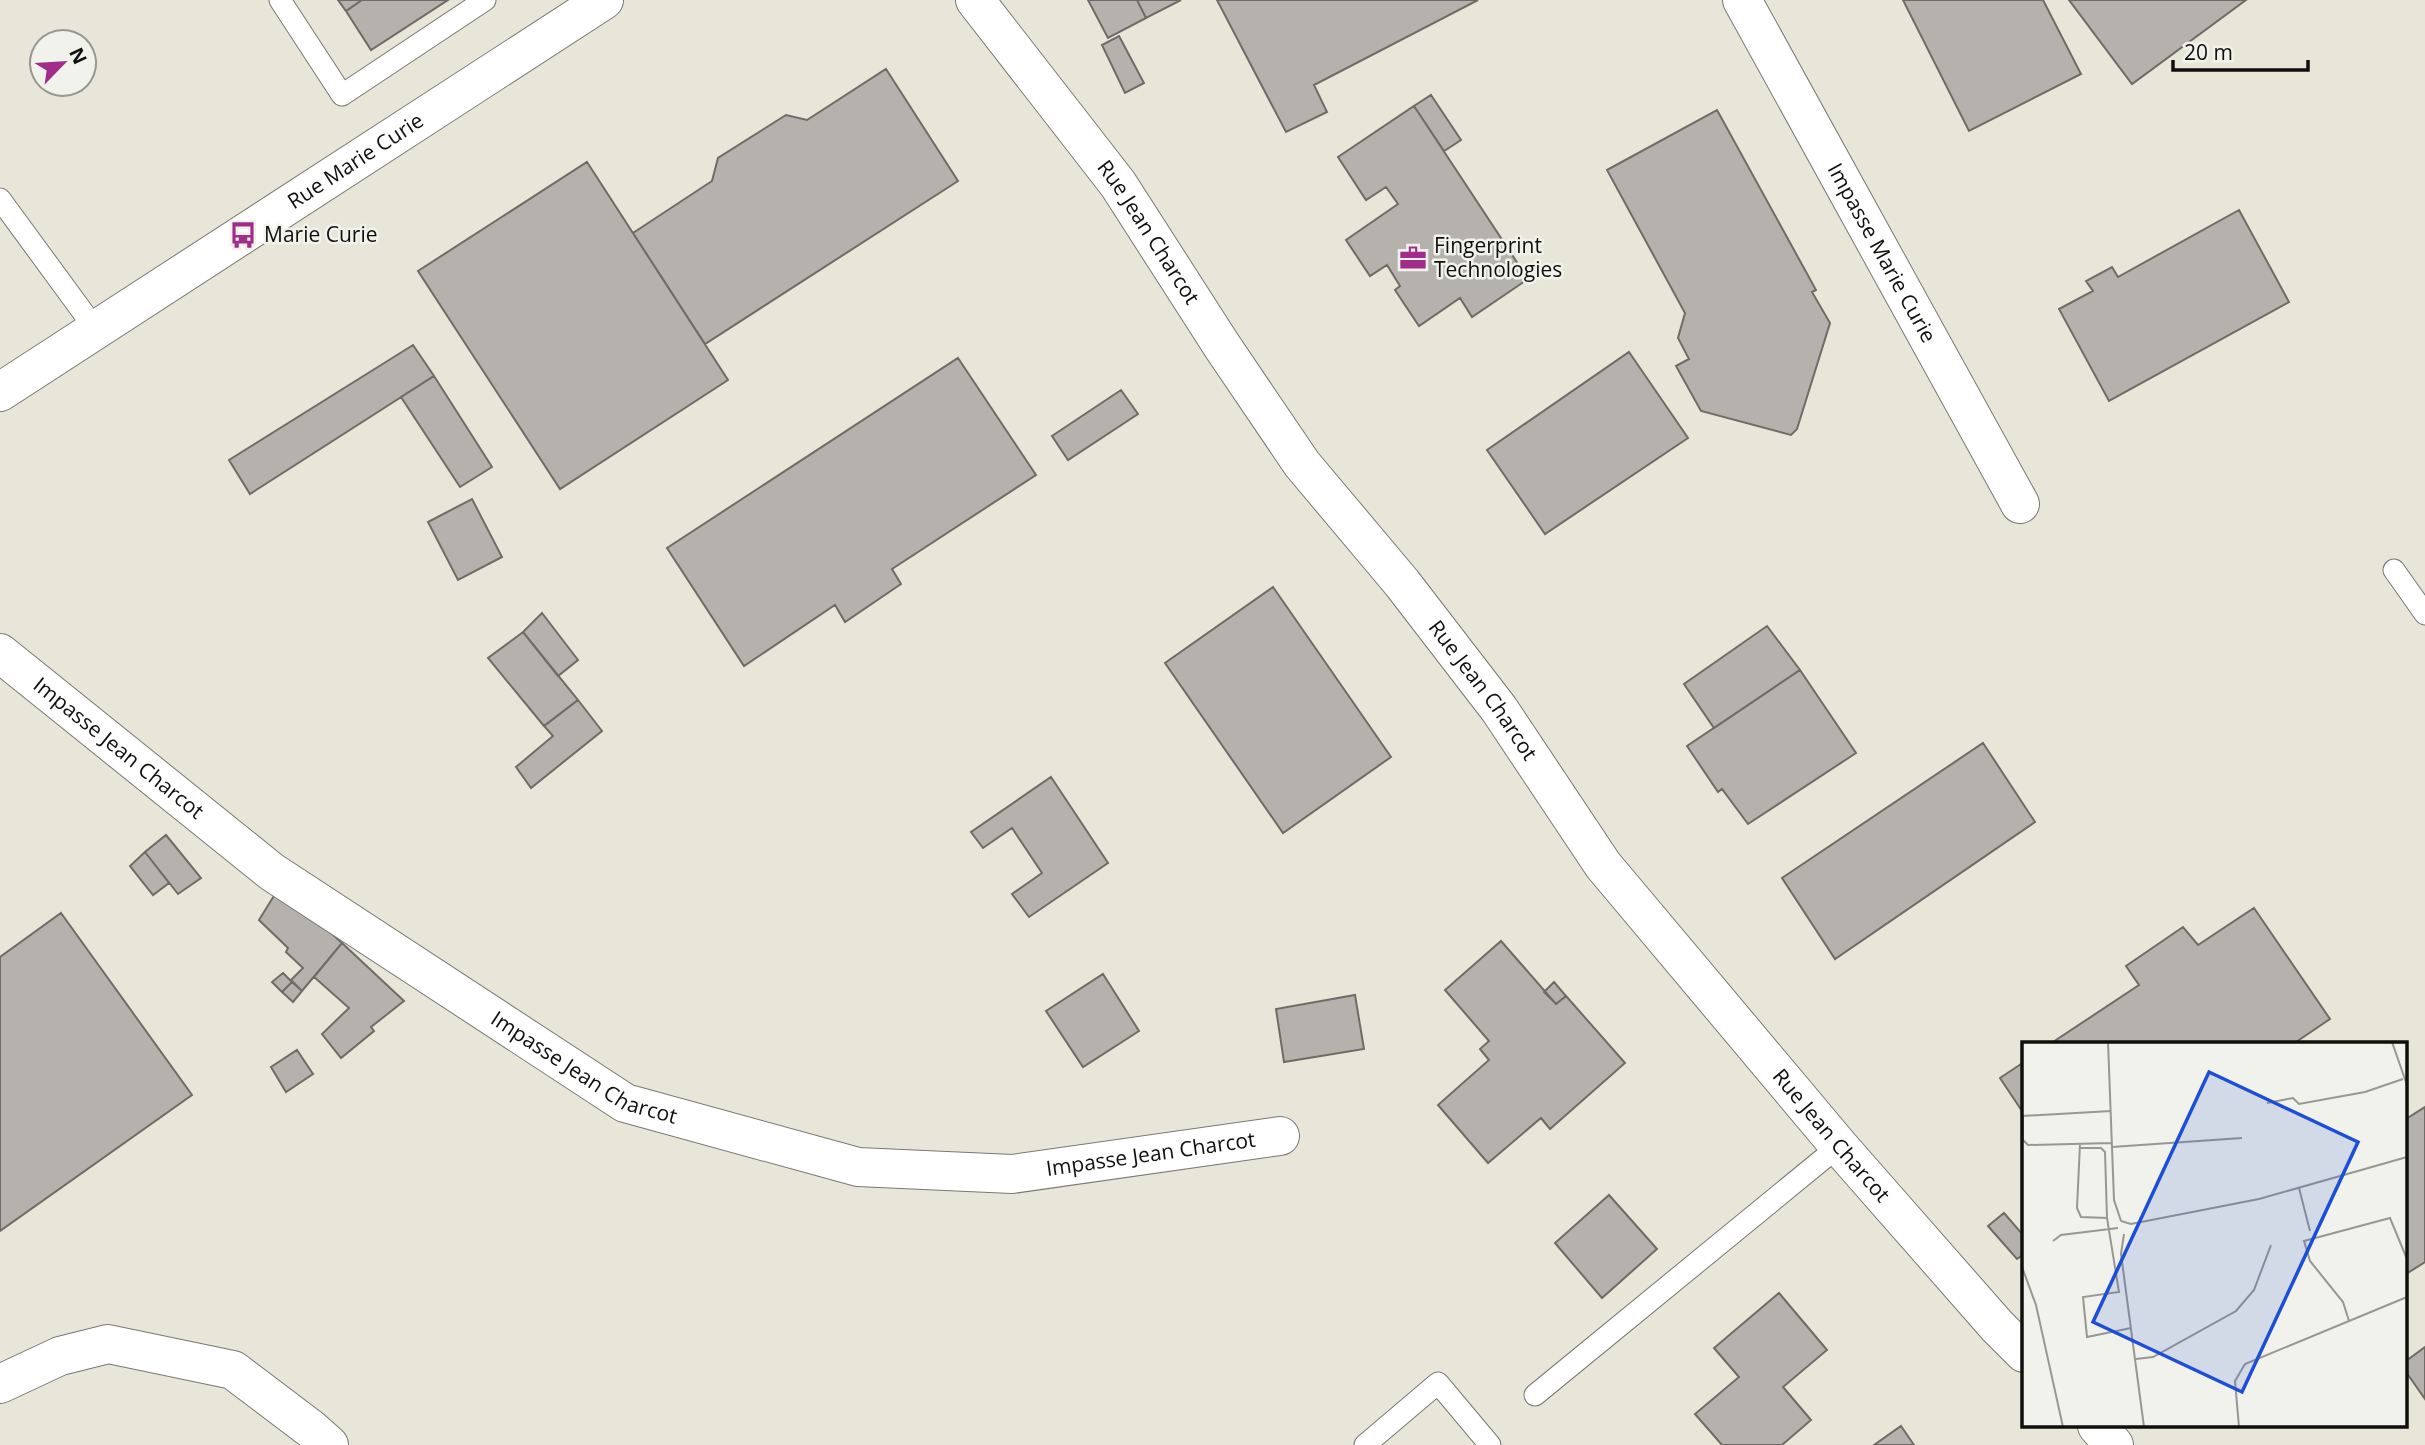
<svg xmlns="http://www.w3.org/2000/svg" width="2425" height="1445" viewBox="0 0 2425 1445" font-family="'Open Sans',sans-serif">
<rect width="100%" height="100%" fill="#f2f2ec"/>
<path fill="#e8e6d9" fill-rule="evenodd" d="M0,0H2425V1445H0ZM42,42H84V84H42ZM2024,1044H2406V1426H2024Z"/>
<path fill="#b5b2ad" stroke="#6f6c68" stroke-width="2" d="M338,0H362L346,11Z
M362,0H448L371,50L346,11Z
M1088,0H1137L1146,18L1108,38Z
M1137,0H1181L1146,18Z
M1217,0H1478L1314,85L1327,112L1286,132Z
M1903,0H2043L2081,74L1969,131Z
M2069,0H2246L2132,84Z
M1119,36L1144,83L1125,93L1102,45Z
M886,69L958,181L705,344L633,233L712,181L718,158L786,115L807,120Z
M1431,95L1461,140L1444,151L1414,106Z
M1414,106L1528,279L1472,317L1460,298L1419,326L1395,290L1400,286L1387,265L1370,276L1346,240L1398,204L1386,187L1366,200L1338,157Z
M1717,110L1816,290L1812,292L1830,323L1797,429L1791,435L1701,411L1676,366L1689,359L1678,338L1685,313L1607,170Z
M587,162L728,380L560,489L418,271Z
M2239,210L2289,302L2109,401L2059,309L2093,291L2086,281L2112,267L2118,277Z
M413,345L434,376L250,494L229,460Z
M1629,352L1688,438L1545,534L1487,450Z
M958,358L1036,475L892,569L901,584L845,622L835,605L744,666L667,548Z
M434,376L492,467L460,487L401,397Z
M1121,390L1138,414L1068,460L1052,436Z
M472,499L502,557L458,580L428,522Z
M1273,587L1391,757L1283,833L1165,663Z
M542,613L578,660L558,676L523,632Z
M1767,626L1800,670L1714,728L1684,684Z
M523,632L578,700L544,726L488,658Z
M1800,670L1856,753L1748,824L1722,789L1718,792L1687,746Z
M578,700L602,731L531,788L516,767L553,736L544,726Z
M1983,743L2035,822L1835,959L1782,878Z
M1051,777L1108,863L1029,917L1012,894L1042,873L1012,828L983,848L971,832Z
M166,835L201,878L178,894L145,852Z
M145,852L169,883L153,895L130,866Z
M280,886L342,943L302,991L291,980L303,968L286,952L288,948L259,920Z
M2254,908L2330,1019L2293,1044H2050L2139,985L2126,966L2183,927L2198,945Z
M61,913L192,1095L0,1231V957Z
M1501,941L1556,1004L1566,996L1625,1063L1550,1129L1541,1118L1488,1163L1438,1105L1489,1060L1480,1049L1489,1041L1445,990Z
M342,943L404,1001L371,1027L374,1031L341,1058L322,1034L349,1008L314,977Z
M283,973L292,982L282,992L272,982Z
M1103,974L1139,1031L1083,1067L1046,1011Z
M292,982L302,991L293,1002L282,992Z
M1554,982L1566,996L1556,1004L1544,992Z
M1355,995L1364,1049L1284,1062L1276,1009Z
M297,1050L313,1074L286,1092L271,1067Z
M2024,1062V1114L2000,1078Z
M2425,1107V1262L2406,1274V1119Z
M1609,1195L1657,1249L1602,1298L1555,1243Z
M2004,1213L2024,1236V1254L2017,1259L1988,1226Z
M1779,1293L1827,1350L1783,1387L1811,1420L1782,1445H1722L1695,1414L1739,1377L1714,1348Z
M2425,1347V1399L2406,1372V1361Z
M1901,1426L1914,1445H1874Z"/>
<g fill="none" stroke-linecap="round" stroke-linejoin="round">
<defs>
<path id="service" d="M280,0L342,95L485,0
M0,199L96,330
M2394,570L2425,614
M1535,1395L1839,1146
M1365,1445L1438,1383L1490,1445"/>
<g id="minor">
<path id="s1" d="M975,0L1118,184L1222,346L1302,464L1402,583L1499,709L1603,865L1839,1146L1997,1326L2024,1353"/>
<path id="s2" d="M1742,0L2020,504"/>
<path id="s3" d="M0,392L604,0"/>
<path id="s4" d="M0,653L272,872L625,1103L858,1167L1012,1174L1280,1136"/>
<path d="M0,1384L60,1356L108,1344L233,1370L311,1429L329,1445"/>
<path d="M2097,1426L2114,1445"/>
</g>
</defs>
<use href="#service" stroke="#797873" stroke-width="23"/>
<use href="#minor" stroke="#797873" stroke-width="40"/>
<use href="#service" stroke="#fff" stroke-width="21"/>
<use href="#minor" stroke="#fff" stroke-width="38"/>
</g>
<defs>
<symbol id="bus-bare" viewBox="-9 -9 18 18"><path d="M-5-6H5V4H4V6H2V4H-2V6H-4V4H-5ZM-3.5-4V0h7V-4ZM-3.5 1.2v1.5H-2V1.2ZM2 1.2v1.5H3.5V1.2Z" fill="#9f2d89" stroke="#f2f2ec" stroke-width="2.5" paint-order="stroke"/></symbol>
<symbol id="office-bare" viewBox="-9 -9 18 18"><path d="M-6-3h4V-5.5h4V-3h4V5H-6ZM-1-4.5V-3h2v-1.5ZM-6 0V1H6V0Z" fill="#9f2d89" stroke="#f2f2ec" stroke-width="2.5" paint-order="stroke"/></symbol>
</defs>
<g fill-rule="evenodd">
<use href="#bus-bare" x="224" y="216" width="38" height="38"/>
<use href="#office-bare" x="1394" y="239" width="38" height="38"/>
</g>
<g text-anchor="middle" stroke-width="5" stroke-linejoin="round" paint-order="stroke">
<g font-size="21" fill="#0f0f0d" stroke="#f2f2ec">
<text dy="7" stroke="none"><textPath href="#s3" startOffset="424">Rue Marie Curie</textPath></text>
<text dy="7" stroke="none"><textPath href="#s1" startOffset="290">Rue Jean Charcot</textPath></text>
<text dy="7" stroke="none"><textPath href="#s2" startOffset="289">Impasse Marie Curie</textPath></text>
<text dy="7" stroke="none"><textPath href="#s1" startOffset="858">Rue Jean Charcot</textPath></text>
<text dy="7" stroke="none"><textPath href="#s4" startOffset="152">Impasse Jean Charcot</textPath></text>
<text dy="7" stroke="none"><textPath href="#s4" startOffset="719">Impasse Jean Charcot</textPath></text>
<text dy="7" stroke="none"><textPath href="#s1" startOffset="1424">Rue Jean Charcot</textPath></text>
<text dy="7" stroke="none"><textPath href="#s4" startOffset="1307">Impasse Jean Charcot</textPath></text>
</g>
<g font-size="21" fill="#0f0f0d" stroke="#f2f2ec" text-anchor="start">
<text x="264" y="242">Marie Curie</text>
<text x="1434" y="253">Fingerprint<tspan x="1434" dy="24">Technologies</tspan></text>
</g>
</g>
<g transform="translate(2022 1042)">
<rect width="385" height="385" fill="#f2f2ec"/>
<path fill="none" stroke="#979793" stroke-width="2" d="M86,0L92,158L99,179M370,0L385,43M245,61L271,56L277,62L343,50L381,37M0,74L89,69M1,74V98L6,103L90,101M58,102L55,166L59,175L85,176L97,250L61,255L65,295L109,286M90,105L220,96M58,106H79L83,110L85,176M277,146L288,189M99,179L109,182L237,157L385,115M102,192L99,212L122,385M31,199L39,193L96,186M0,225L14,263L41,385M327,279L321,260L288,219L282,199L368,176L385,217M114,317L131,315L214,269L232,248L249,203M217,385L213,339L223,322L385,255"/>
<path fill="#1d4ed8" fill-opacity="0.15" stroke="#1d4ed8" stroke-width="3.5" d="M187,30L336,100L220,350L71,280Z"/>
<rect width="385" height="385" fill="none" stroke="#0f0f0d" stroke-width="3.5"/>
</g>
<g transform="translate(63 63) rotate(65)"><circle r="33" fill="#f2f2ec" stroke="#979793" stroke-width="2"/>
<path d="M0-5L12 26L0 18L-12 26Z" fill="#9f2d89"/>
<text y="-10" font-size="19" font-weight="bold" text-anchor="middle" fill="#0f0f0d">N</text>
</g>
<path d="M2173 60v10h135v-10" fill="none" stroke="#0f0f0d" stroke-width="3.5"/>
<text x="2184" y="60" font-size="21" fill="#0f0f0d" stroke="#f2f2ec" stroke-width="5" paint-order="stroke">20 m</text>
</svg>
